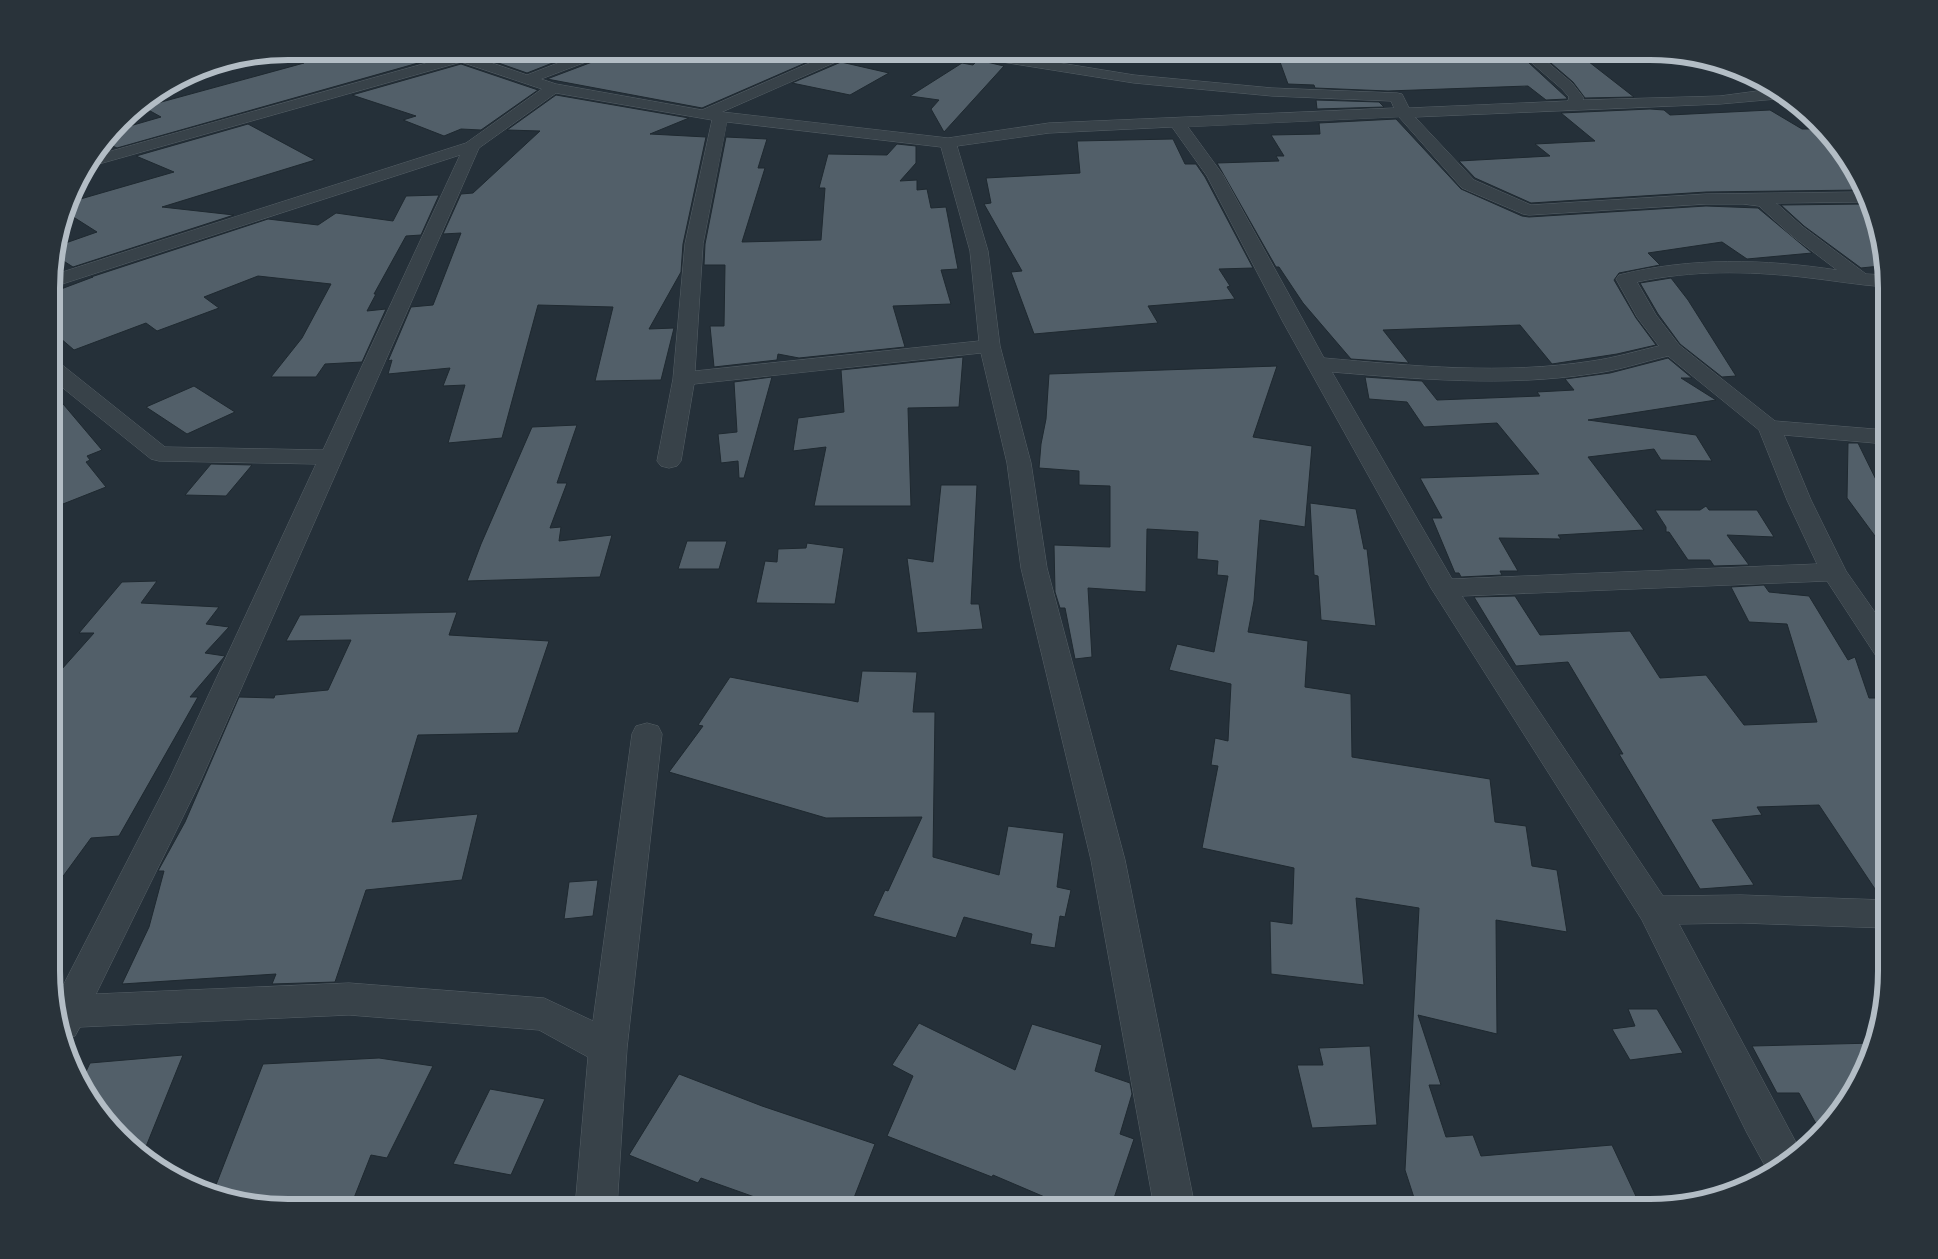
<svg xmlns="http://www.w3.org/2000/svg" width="1938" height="1259" viewBox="0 0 1938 1259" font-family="'Alegreya Sans',sans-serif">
<rect width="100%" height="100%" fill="#253039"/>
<path fill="#525f69" stroke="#1f2930" d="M288,51H436L443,56L117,148L106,143L116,130L161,117L143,107L304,63L280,53Z
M464,51H583L527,73Z
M611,51H796L819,57L702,108L547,79L608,56Z
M1276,51H1516L1567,98V99L1546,100L1528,86L1388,91L1315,88L1314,85L1288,84Z
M1537,51H1575L1634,97L1585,98L1573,82Z
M978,60L1004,66L944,132L931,109L939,100L910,96L962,63L973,65Z
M841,62L889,73L850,95L792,83Z
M461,64L538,90L481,130L461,129L444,136L403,120L416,116L352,95Z
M556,95L689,118L650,134L706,137L683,244L681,272L649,329L674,328L661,380L595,381L613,307L538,305L502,438L448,443L465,385L443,386L450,368L388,374L392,360L388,361L411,307L433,305L461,233L443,234L461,194L473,193L540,131L507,130Z
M1316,100L1379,102L1384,107L1317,109Z
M1650,109L1664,110L1670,115L1770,110L1802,129H1817L1855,170L1861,190L1706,192L1531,203L1475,178L1459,161L1550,156L1535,144L1595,141L1561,113Z
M1396,119L1461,189L1522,216L1529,217L1706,206L1758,208L1812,253L1747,259L1722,242L1648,253L1660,265L1619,273L1614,280L1636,318L1656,345L1617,354L1552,364L1520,325L1383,330L1409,363L1351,359L1303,303L1279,267H1276L1217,163L1279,161L1276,156H1284L1271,135L1320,134L1319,123Z
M248,124L315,160L162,207L234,215L73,267L54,255L57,246L97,232L67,213L70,202L174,172L136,156Z
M726,137L767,139L758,168H765L742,242L821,240L825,188H819L828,154L887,155L897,144L916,146V163L900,181L917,180V190L927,189L931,208L946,207L958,269L941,270L951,304L893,306L905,347L799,358L778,354L777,360L714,367L710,326H724L725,265H704L705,244Z
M1173,139L1185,164H1196L1205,177L1253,268L1219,269L1230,286L1227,287L1235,299L1148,306L1158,323L1034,334L1011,272L1022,271L984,204L991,203L986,178L1080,173L1077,141Z
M439,195L421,235L406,236L374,294H376L367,311L386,309L362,362L325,364L316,377H271L302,338L331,284L258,276L204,297L219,308L157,331L146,323L74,350L53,332V292L93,277H91L268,219L318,225L336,213L393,221L406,196Z
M1865,204L1880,253V266L1861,268L1804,226L1781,205Z
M1671,278L1688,300L1736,376L1722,377L1680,344L1658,314L1640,283Z
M963,357L959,407L908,408L911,506H814L826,447L793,451L798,418L844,412L841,370Z
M1668,358L1692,378H1681L1716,400L1588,420L1696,435L1712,461L1661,460L1654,449L1588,457L1644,530L1558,535L1561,539L1499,538L1518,571H1500L1502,575L1461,577L1459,573H1455L1432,518H1442L1420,478L1539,474L1497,423L1424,427L1407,402L1369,399L1365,377L1422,381L1437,400L1540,396L1537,392L1574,390L1565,379L1610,373Z
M1277,366L1253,437L1312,446L1305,527L1260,520L1254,601L1248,632L1308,641L1305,687L1351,694L1352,757L1490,779L1495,822L1526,826L1532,866L1557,870L1567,932L1496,920L1497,1034L1418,1015L1441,1085H1429L1446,1137L1473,1135L1481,1156L1612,1145L1641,1207H1417L1405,1170L1419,908L1356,898L1364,985L1271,974L1270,921L1292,924L1294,868L1202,848L1218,766L1211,765L1215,738L1228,741L1231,684L1169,670L1177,644L1214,652L1228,576L1217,575L1218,561L1197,559L1198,532L1147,529L1146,592L1088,588L1092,657L1075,659L1065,608H1060L1055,592L1054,545L1110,547V486L1079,485V471L1039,468L1041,444L1046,419L1049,374Z
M772,377L744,478H739L738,461L721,463L718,434L737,432L734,382Z
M194,386L235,412L187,434L146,407Z
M53,392L102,450L87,456L90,460L86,462L106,487L63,504L53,489Z
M577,425L557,483H567L550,528L561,527L559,541L612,535L600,577L467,581L481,544L532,427Z
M1848,443H1858L1886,500V551L1847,498Z
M211,464L252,465L226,496L185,495Z
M941,485H977L971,604H979L983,629L917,633L907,558L933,562Z
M1310,503L1356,509L1364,549H1367L1376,626L1321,620L1318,576L1314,575Z
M1706,506L1709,510H1757L1774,537L1727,535L1749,565L1714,566L1710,560H1688L1669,532H1666V527L1655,510H1700Z
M687,541H727L719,569H678Z
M807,543L844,548L835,604L756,603L765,561L777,562L778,549L806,548Z
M157,581L141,603L219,607L206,624L229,627L205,653L225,656L190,697H198L119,836L91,838L53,890V679L94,633H79L122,582Z
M1764,585L1769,592L1809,596L1848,660L1855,657L1869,698H1876L1886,711V898H1881L1819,805L1757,807L1762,815L1712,820L1754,885L1700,889L1619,754H1623L1568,662L1516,666L1474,597L1515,596L1540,635L1630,631L1660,678L1706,675L1744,725L1817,722L1787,624L1749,622L1731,587Z
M457,612L449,635L549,641L518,733L418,735L392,822L478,814L462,880L366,890L335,982L272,984L276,974L122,984L149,927L164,871H158L185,822L239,697L274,698L275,695L328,690L351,640L286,641L300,615Z
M862,671L917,672L913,712H935L933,857L999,875L1008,826L1064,833L1057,887L1071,890L1065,917L1060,916L1055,948L1030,944L1032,934L964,917L956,938L873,916L885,890L888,891L922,817L826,818L669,772L703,726L698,725L730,677L858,702Z
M598,880L593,916L564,919L569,882Z
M1628,1009H1657L1683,1053L1630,1060L1612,1029L1635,1026Z
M919,1023L1015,1070L1032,1024L1102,1045L1095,1071L1130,1083L1132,1094L1120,1134L1134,1139L1111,1207H1068L993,1175L992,1177L887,1136L913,1076L892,1065Z
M1875,1043L1847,1103L1819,1129L1799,1093H1777L1752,1046Z
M1370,1046L1377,1125L1312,1128L1297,1065H1323L1319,1048Z
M183,1055L143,1154L83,1090L81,1082L90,1063Z
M379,1058L433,1066L387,1158L371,1155L350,1208H288L212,1195L263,1064Z
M679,1074L762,1106L875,1144L850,1208H797L779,1201L777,1205L701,1178L698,1183L629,1155Z
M490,1089L545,1099L511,1175L453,1164Z"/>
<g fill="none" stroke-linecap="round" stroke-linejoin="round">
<defs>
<path id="minor" d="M438,51H457L527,75L589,51H609L607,54L541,79L556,84L702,110L837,51H856L854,54L722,112L948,138L1049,123L1394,108L1391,101L1272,96L1134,83L958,55L951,51H986L1134,75L1272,88L1397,93L1402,94L1409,108L1568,101L1569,97L1562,89L1518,51H1534L1572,83L1583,97V100L1720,96L1765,90L1782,91L1788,98L1720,104L1415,117L1474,180L1531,205L1706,194L1862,192L1865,202H1863L1776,203L1803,227L1866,274L1886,275V287C1858,285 1830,280 1802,277C1747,271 1692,270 1637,282L1656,315L1679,345L1775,421L1886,430V444L1784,435L1811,500L1846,571L1886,628V658L1876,656L1827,581L1462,596L1663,896L1741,895L1886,900V928L1741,923L1679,924L1799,1148L1770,1175L1747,1133L1642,920L1431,588L1283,322L1207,176L1172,127L1049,133L957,146L988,251L1000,346L1031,463L1047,568L1125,860L1195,1207H1154L1091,860L1021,568L1007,463L981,353L694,384L681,461L677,466L669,468L661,466L657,461L673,379L685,244L712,120L556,93L479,148L201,780L96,994L349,983L544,998L593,1021L632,734L636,726L647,723L658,726L662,734L627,1048L617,1208H575L588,1057L539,1030L349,1015L80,1027L75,1036L66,1039L54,1003L169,780L316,464L159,461L151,459L53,380V363L61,364L165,447L323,450L460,155L53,287V275L466,143L542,89L461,62L99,164L90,165L97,155L448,57ZM1399,117L1462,188L1523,214L1529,215L1706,204H1743L1759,206L1791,235L1837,270C1764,259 1691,257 1619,275L1616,279L1637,317L1659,346C1637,351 1614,358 1592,361C1503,375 1413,366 1324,358L1223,175L1188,127ZM727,122L941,147L970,251L979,341L695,371L703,244ZM1668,356L1759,430L1787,500L1817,564L1452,579L1332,372C1418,379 1505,387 1590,374C1617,371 1642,362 1668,356Z"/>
</defs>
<use href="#minor" stroke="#566067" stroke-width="1"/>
<use href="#minor" fill="#384249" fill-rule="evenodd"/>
</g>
<path d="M0 0H1938V1259H0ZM288 60H1650A228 228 0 0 1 1878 288V971A228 228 0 0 1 1650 1199H288A228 228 0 0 1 60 971V288A228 228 0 0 1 288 60Z" fill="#29333a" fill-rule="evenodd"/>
<path fill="none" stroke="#b3bdc5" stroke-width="6" d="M288 60H1650A228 228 0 0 1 1878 288V971A228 228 0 0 1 1650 1199H288A228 228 0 0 1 60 971V288A228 228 0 0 1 288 60Z"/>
</svg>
